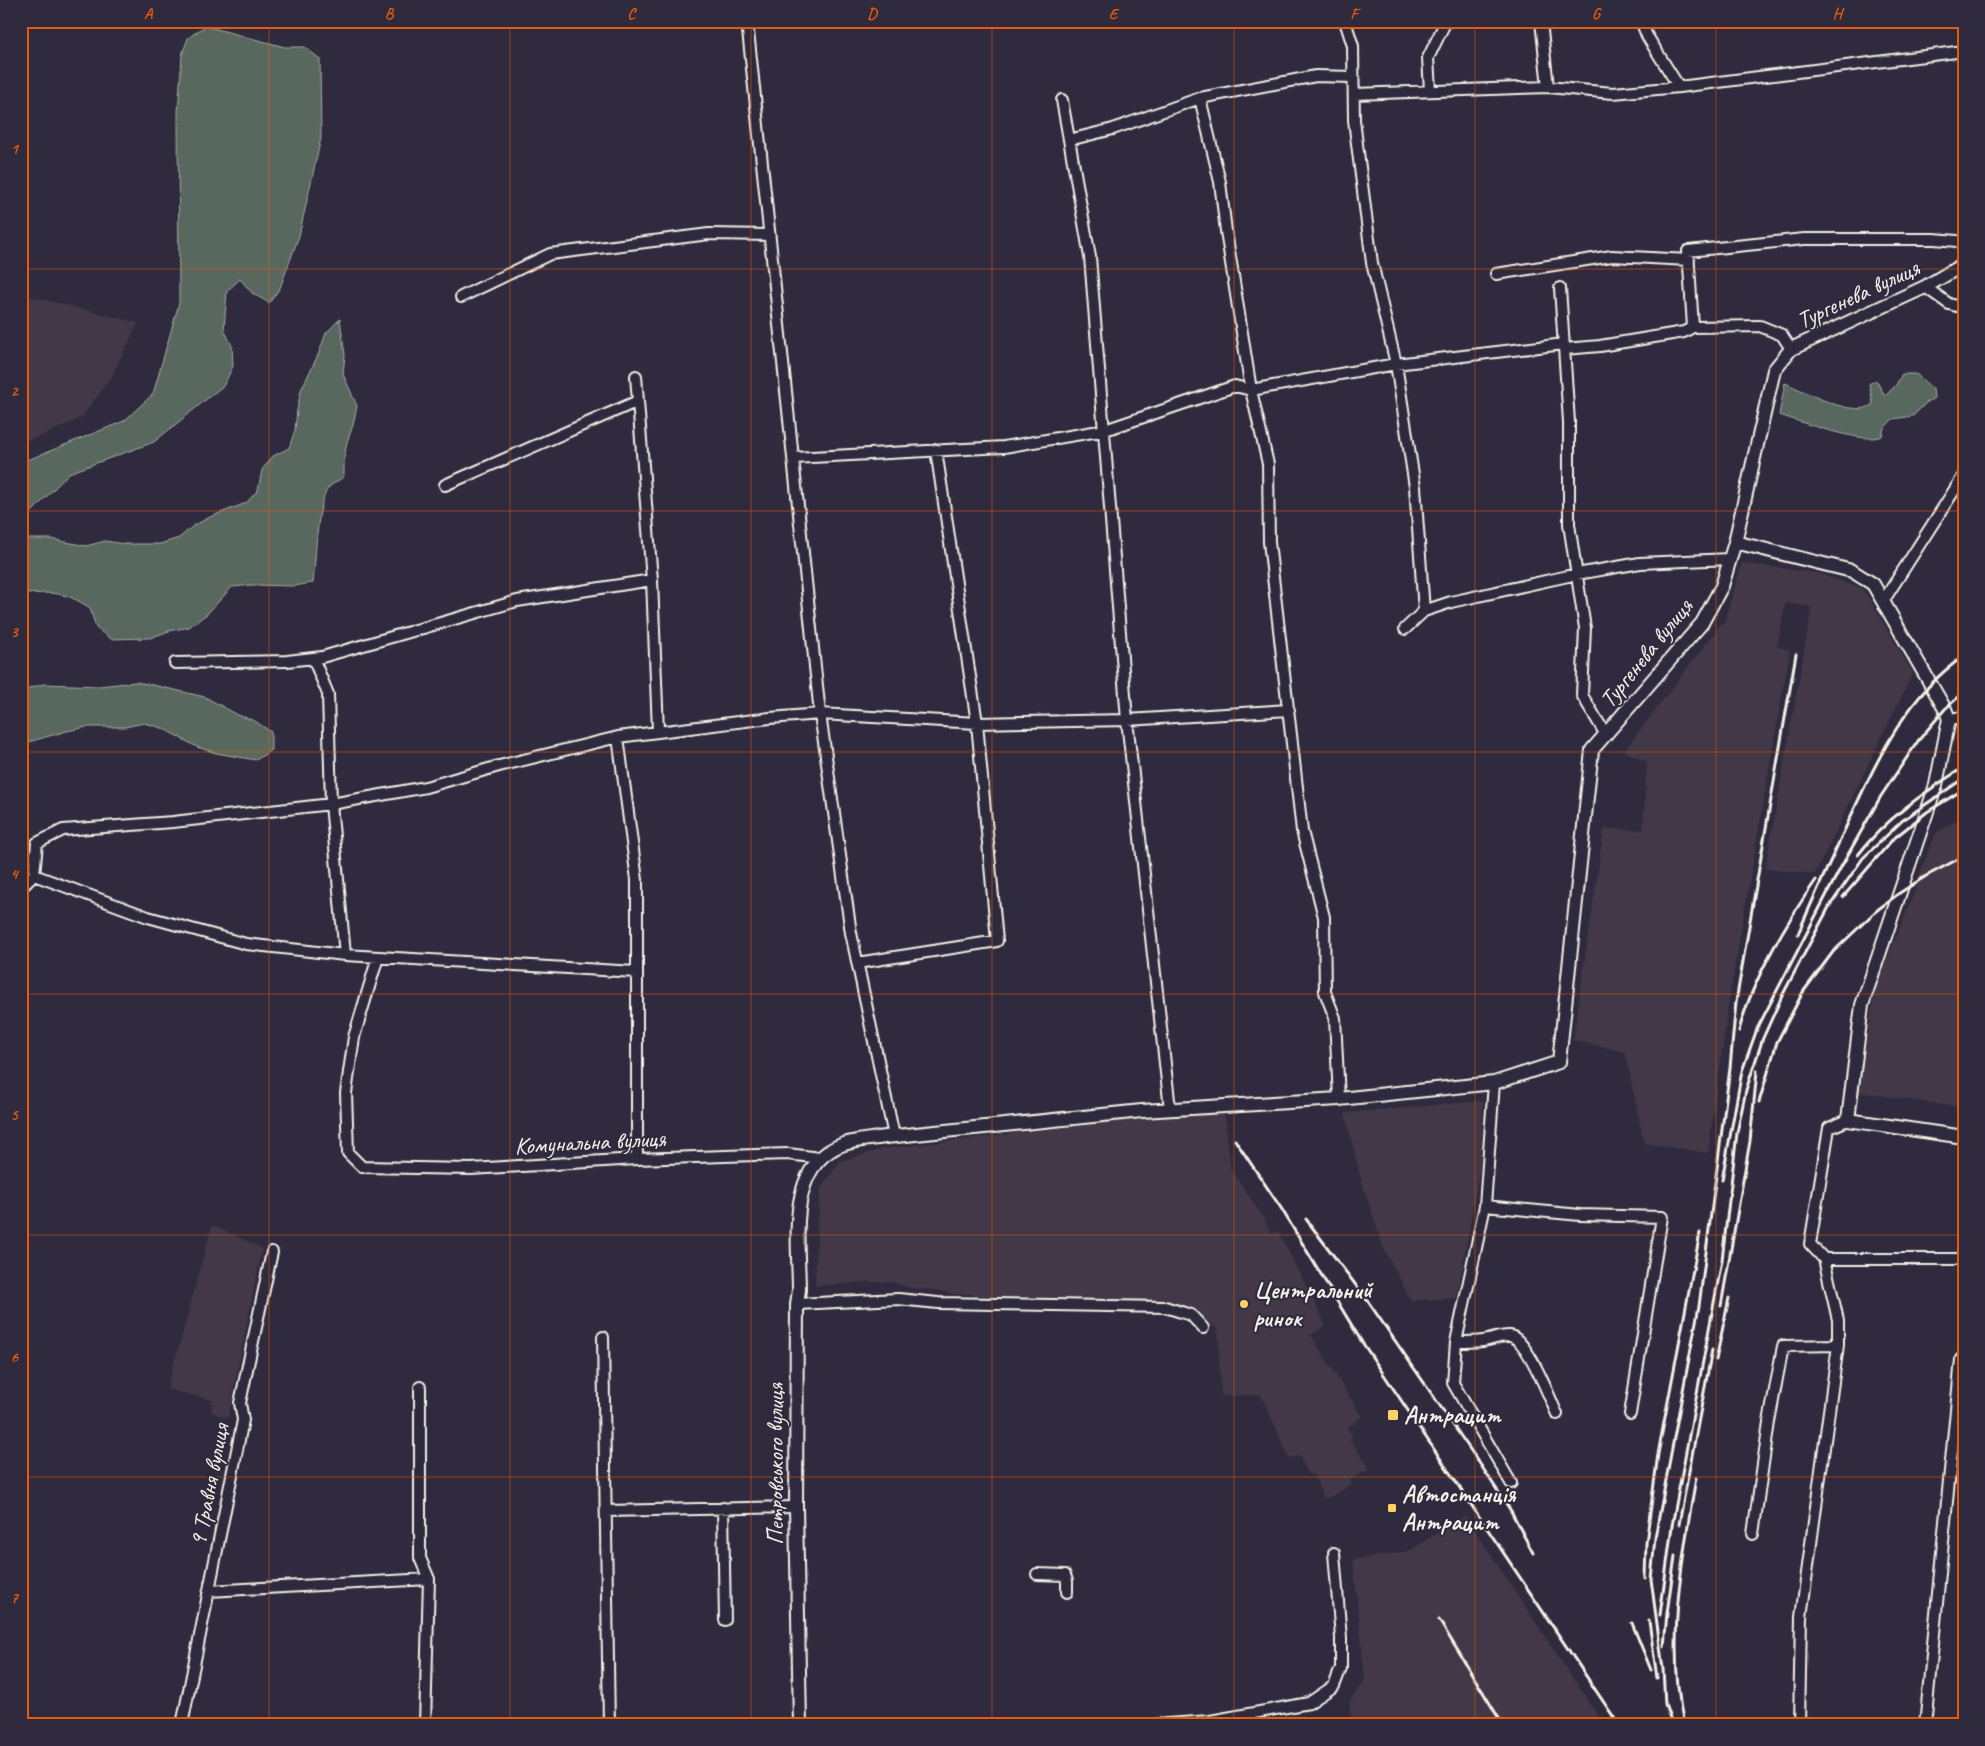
<svg xmlns="http://www.w3.org/2000/svg" width="1985" height="1746" viewBox="0 0 1985 1746" font-family="Caveat,sans-serif">
<rect width="100%" height="100%" fill="#2f2a3d"/>
<filter id="ink" filterUnits="userSpaceOnUse"><feTurbulence type="fractalNoise" baseFrequency=".02" numOctaves="2"/><feDisplacementMap in="SourceGraphic" scale="10" xChannelSelector="R" yChannelSelector="G"/><feConvolveMatrix kernelMatrix="1 2 1 2 8 2 1 2 1" color-interpolation-filters="sRGB"/></filter>
<g filter="url(#ink)">
<path fill="#423946" d="M21,294L138,323L111,378L81,418L39,437L21,441Z
M1742,563L1818,573L1861,588L1869,598L1913,673L1815,874L1765,869L1812,607L1786,603L1777,647L1790,650L1730,994L1708,1153L1644,1143L1625,1052L1573,1040L1604,829L1643,830L1647,762L1624,751L1725,619Z
M1964,815V1108L1858,1092L1876,985L1915,891L1916,883L1936,833Z
M1483,1101L1481,1163L1457,1298L1411,1301L1383,1247L1360,1176L1345,1113Z
M1224,1108L1231,1170L1262,1215L1271,1233L1278,1231L1326,1325L1311,1335L1362,1417L1347,1428L1353,1437L1350,1439L1370,1469L1350,1480L1351,1484L1336,1494L1324,1499L1314,1475L1308,1474L1300,1456L1289,1458L1261,1395L1221,1396L1218,1329L1194,1311L1175,1308L1173,1302L1114,1305L1112,1298L1041,1303L1040,1299H973V1294H953L937,1290L910,1288L891,1282H868L815,1286L817,1230L821,1188L840,1161L883,1149Z
M212,1225L262,1248L228,1418L211,1412L212,1400L167,1389Z
M1465,1516L1604,1725H1352L1349,1702L1365,1680L1353,1560L1409,1551Z"/>
<path fill="#58685f" stroke="#a6aca4" d="M205,26L285,47H305L320,59L321,138L299,236L280,288L269,303L252,293L240,279L227,291L224,329L232,346L233,366L224,385L154,442L69,473L31,513L21,514V461L30,459L124,421L153,394L179,303L178,112L182,55L188,38Z
M340,319L345,355L343,374L357,406L353,425L347,442L344,459V476C340,480 332,484 328,488C316,506 316,560 313,583L294,586L252,585L232,587L207,614L189,627L169,631L150,638L111,639L96,628L90,608C63,590 53,593 21,594V539H51L86,546L105,541L124,544H160L179,538L193,526L210,517L246,503L258,490L262,470L273,456L289,448L295,430L297,410L301,390L319,353L326,333Z
M1902,374H1916L1933,389L1934,398L1926,403L1913,416L1893,419L1884,428L1882,436C1864,445 1799,421 1779,415L1785,383C1805,391 1855,420 1873,404L1869,384L1876,380L1885,396L1896,385Z
M136,682L153,685L205,697L238,715L255,721L271,732V750L256,760L216,753L197,747L162,728L144,723L125,727H87L67,731L21,744V690L44,684L99,686Z"/>
<g fill="none" stroke-linecap="round" stroke-linejoin="round">
<defs>
<path id="minor" d="M747,21L820,714L851,933L894,1136
M1345,21L1353,46L1354,120L1372,263L1396,364L1415,487L1424,611
M1541,21L1548,87
M1641,21L1647,36L1679,87
M1430,90L1428,58L1446,21
M1355,94L1548,87L1613,93L1679,87L1964,51
M1200,98L1220,182L1226,231L1251,390L1268,464L1269,542L1302,831L1324,917L1325,992L1335,1018L1339,1099
M1062,100L1090,257L1127,720L1170,1109
M1069,140L1113,129L1200,98L1316,76L1352,77
M1496,274L1612,256L1689,260
M1925,287L1949,304L1964,308
M1560,288L1569,422V524L1585,628L1582,695L1606,735
M461,297L550,254L709,234L769,235
M1693,327L1688,251L1804,239H1934L1957,241L1964,246
M1564,349L1600,346L1684,332L1693,327L1760,326L1782,335L1791,349
M636,376L652,580L658,731
M793,458L1004,447L1105,430L1235,386L1251,390L1396,364L1564,344
M445,485L638,401
M1884,600L1964,475
M1405,629L1424,611L1451,602L1577,574L1640,563L1730,559
M313,658L328,694L331,804L345,955
M175,663L287,661L322,657L517,601L652,580
M1949,719L1964,717
M618,737L637,880V1159
M34,875L148,917L246,944L345,955L636,972
M21,888L34,875L37,843L63,830L173,822L331,804L426,787L499,766L618,737L770,718L820,714L977,723L1127,720L1289,710
M378,957L354,1037L346,1093L348,1153L362,1167L471,1169L637,1159L788,1154L820,1158
M857,963L997,941L977,723L936,450
M1494,1083L1485,1206L1456,1342L1453,1383L1511,1483
M1485,1206L1580,1215L1662,1217L1630,1414
M1824,1259H1964
M797,1304L898,1299L938,1303L1165,1307L1191,1315L1203,1328
M603,1337L609,1725
M1456,1342C1465,1342 1474,1342 1483,1341C1492,1340 1501,1335 1510,1336C1527,1338 1550,1399 1557,1414
M420,1387V1558L429,1579
M723,1508L725,1620
M606,1511L796,1507
M1753,1534L1769,1422L1783,1346L1838,1345
M1037,1574L1065,1575L1067,1581V1592
M209,1591L429,1579L425,1725
M182,1725L243,1420L240,1403L272,1252
M1152,1725L1210,1721L1309,1703L1334,1686L1341,1668V1638L1334,1553
M1799,1725L1801,1617L1838,1345V1320L1824,1259L1810,1244L1829,1128L1848,1120
M1925,1725L1961,1359"/>
<path id="tertiary" d="M1735,542L1852,571L1873,584L1945,709L1949,719L1936,785L1862,1005L1848,1120L1964,1137
M800,1725L796,1507L797,1304L799,1290C799,1242 785,1164 844,1144C857,1140 872,1139 886,1137L1142,1111L1339,1099L1494,1083L1559,1062L1592,750L1702,623L1722,586L1735,542L1774,370L1791,349L1925,287L1964,264"/>
</defs>
<use href="#minor" stroke="#f4f1e8" stroke-width="14"/>
<use href="#tertiary" stroke="#f4f1e8" stroke-width="16"/>
<use href="#minor" stroke="#2f2a3d" stroke-width="10"/>
<use href="#tertiary" stroke="#2f2a3d" stroke-width="12"/>
<path stroke="#f4f1e8" stroke-width="3" d="M1858,855C1886,818 1925,792 1964,767
M1843,897L1893,839L1927,812L1964,789
M1798,934C1815,894 1833,855 1851,816C1879,756 1908,694 1964,656
M1739,1031C1751,982 1787,921 1816,880
M1759,1102L1777,1042L1803,992L1833,952L1876,911L1898,894L1926,876L1964,856
M1235,1140L1281,1208L1360,1339L1619,1725
M1722,1180L1742,1071L1757,1029L1841,867L1881,796L1918,741L1945,709L1964,692
M1306,1219L1367,1300L1478,1461L1511,1511L1533,1553
M1721,1306L1750,1141L1757,1071
M1716,1360L1729,1298
M1679,1524L1712,1350
M1645,1578L1646,1543L1658,1454L1700,1233
M1660,1615L1672,1526L1722,1260L1737,1133L1746,1090L1763,1038L1782,996L1829,907L1863,858L1903,820L1964,778
M1439,1620L1503,1725
M1649,1621L1657,1678
M1632,1623L1651,1670
M1664,1646L1667,1613L1675,1556
M1672,1725L1665,1704L1663,1669L1651,1579L1655,1538L1699,1306L1730,1068L1736,1002L1796,654
M1684,1725C1666,1643 1682,1559 1696,1478"/>
</g>
</g>
<path fill="none" stroke="#e8590c" stroke-width="1" stroke-opacity="0.55" d="M269,21V1725M510,21V1725M751,21V1725M992,21V1725M1234,21V1725M1475,21V1725M1716,21V1725M21,269H1964M21,511H1964M21,752H1964M21,994H1964M21,1235H1964M21,1477H1964"/>
<g fill="#ffd166" stroke="#2f2a3d" stroke-width="2">
<circle cx="1244" cy="1304" r="5"/>
<rect x="1387" y="1409" width="12" height="12" rx="2.5"/>
<rect x="1387" y="1503" width="10" height="10" rx="2.5"/>
</g>
<g text-anchor="middle" stroke-width="4" stroke-linejoin="round" paint-order="stroke">
<g font-size="24" fill="#f4f1e8" stroke="#2f2a3d">
<text transform="translate(1858 294) rotate(-25)" y="8">Тургенева вулиця</text>
<text transform="translate(1646 653) rotate(-51)" y="8">Тургенева вулиця</text>
<text transform="translate(590 1142) rotate(-3)" y="8">Комунальна вулиця</text>
<text transform="translate(775 1464) rotate(-90)" y="8">Петровського вулиця</text>
<text transform="translate(209 1485) rotate(-79)" y="8">9 Травня вулиця</text>
</g>
<g font-size="24" font-weight="bold" fill="#f4f1e8" stroke="#2f2a3d" text-anchor="start">
<text x="1254" y="1298">Центральний<tspan x="1254" dy="28">ринок</tspan></text>
<text x="1404" y="1423">Антрацит</text>
<text x="1402" y="1502">Автостанція<tspan x="1402" dy="28">Антрацит</tspan></text>
</g>
</g>
<rect width="1985" height="1746" fill="none" stroke="#2f2a3d" stroke-width="55"/>
<rect x="28" y="28" width="1930" height="1690" fill="none" stroke="#e8590c" stroke-width="2"/>
<g font-size="16" text-anchor="middle" font-weight="bold" fill="#e8590c">
<text x="148" y="19">A</text>
<text x="389" y="19">B</text>
<text x="631" y="19">C</text>
<text x="872" y="19">D</text>
<text x="1113" y="19">E</text>
<text x="1354" y="19">F</text>
<text x="1596" y="19">G</text>
<text x="1837" y="19">H</text>
<text x="14" y="154">1</text>
<text x="14" y="396">2</text>
<text x="14" y="637">3</text>
<text x="14" y="879">4</text>
<text x="14" y="1120">5</text>
<text x="14" y="1362">6</text>
<text x="14" y="1603">7</text>
</g>
</svg>
